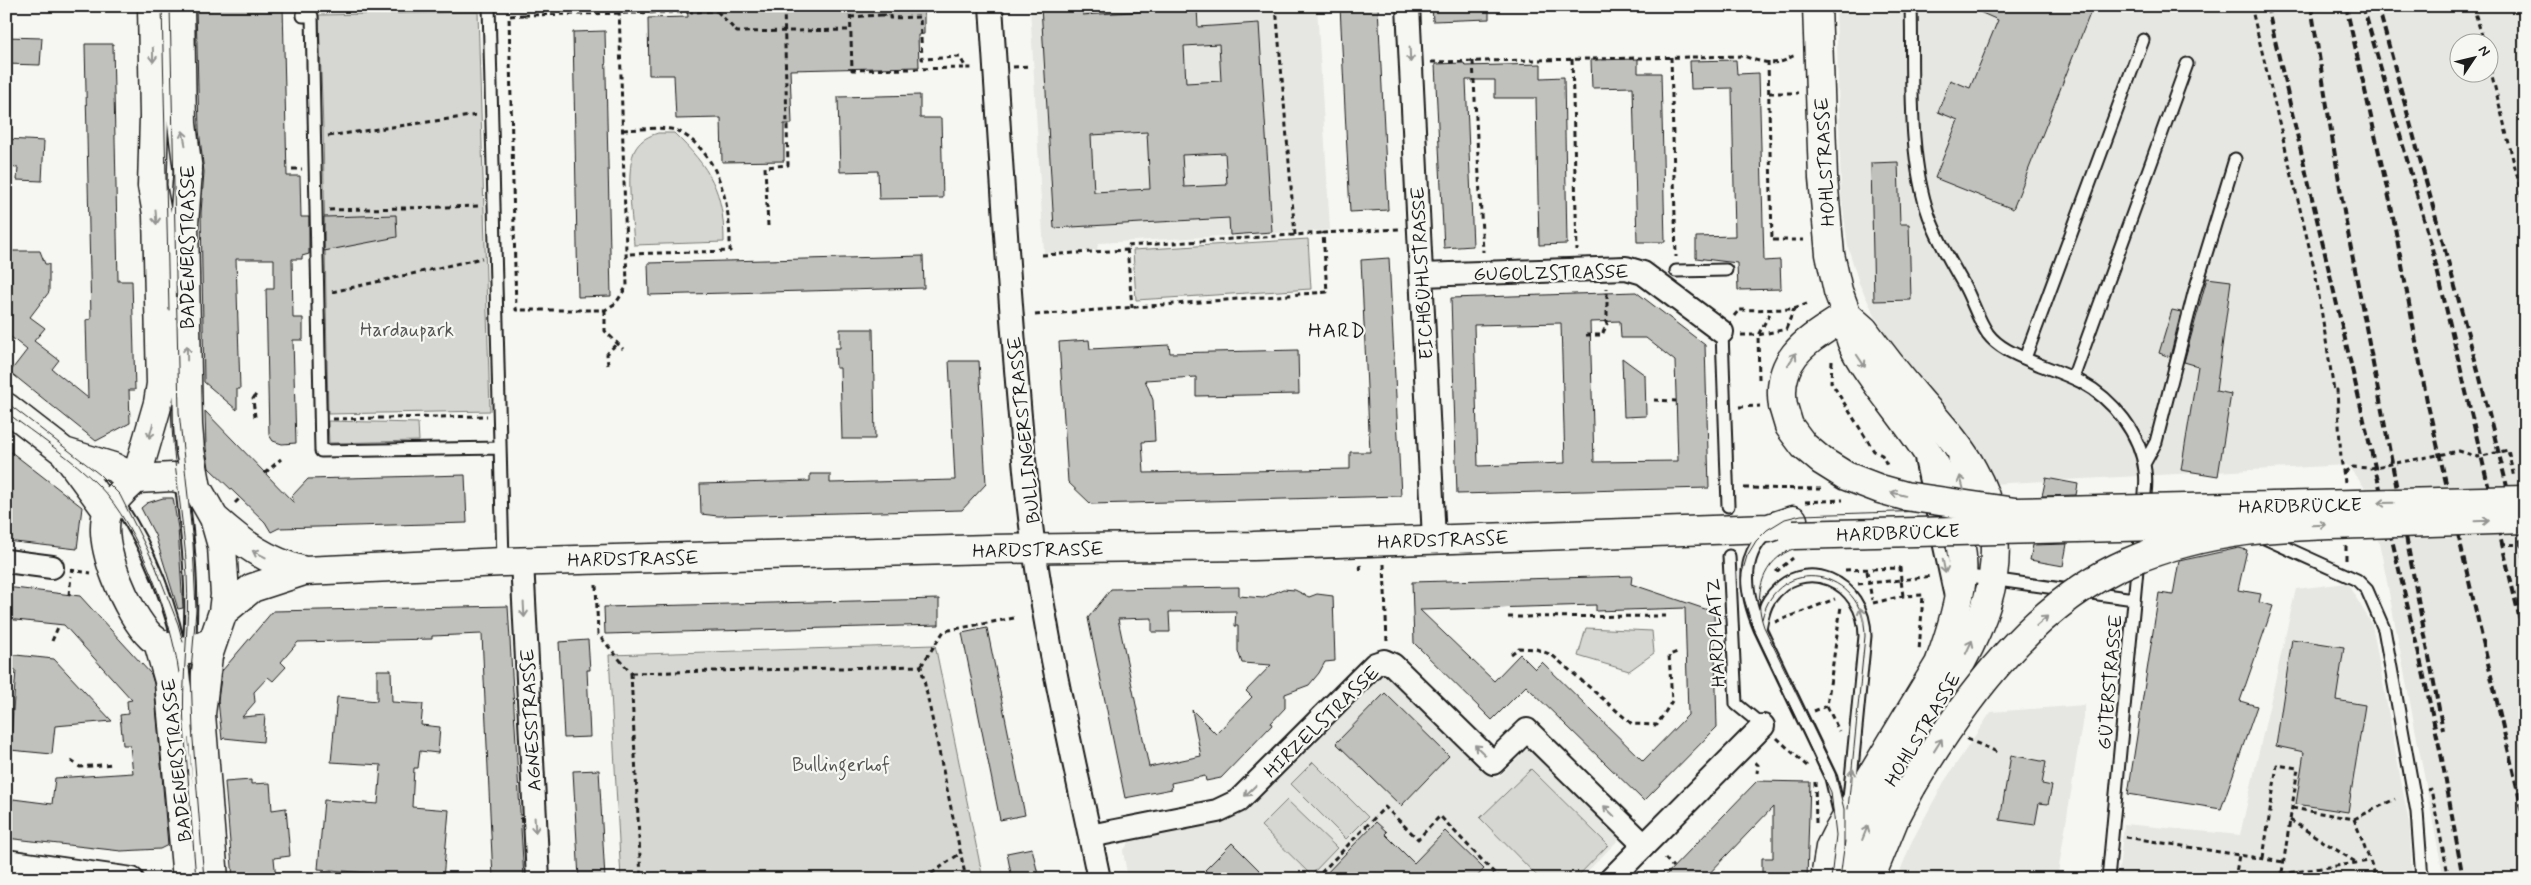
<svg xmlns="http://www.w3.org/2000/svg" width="2531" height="885" viewBox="0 0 2531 885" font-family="Mynerve,sans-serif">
<rect width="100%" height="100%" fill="#f6f6f2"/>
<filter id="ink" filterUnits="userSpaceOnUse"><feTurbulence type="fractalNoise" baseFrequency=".02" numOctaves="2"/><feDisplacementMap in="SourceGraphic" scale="10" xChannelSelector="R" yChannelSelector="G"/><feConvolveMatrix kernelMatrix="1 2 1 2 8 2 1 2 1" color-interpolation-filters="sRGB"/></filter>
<g filter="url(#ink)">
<path fill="#e6e6e2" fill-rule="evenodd" d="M1030,6H1317L1330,230L1098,243L1097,250L1044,253Z
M1836,6H2525V879H2444L2382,556L2366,489L2347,465L1990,484L1896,350L1876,318L1859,283L1848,247L1841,193ZM2458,42H2488V72H2458Z
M2347,583L2372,624L2410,829L2412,879H2118L2124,824L2240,835L2296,589Z
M1379,672L1389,674L1497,779L1525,751L1530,748L1623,835L1580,879H1128L1123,851L1133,837L1218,819Z
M2085,705L2057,879H1897L1912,841L1944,782L1991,712Z"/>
<path fill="#d6d6d2" stroke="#797977" d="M478,12L490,411L328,414L323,128L319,15Z
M658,133H674C710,168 724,191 724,242L634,245C633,223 624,166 636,148C642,139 649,136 658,133Z
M1308,239L1311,289L1136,300L1133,250Z
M328,421L418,423L419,441L329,443Z
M1586,628L1652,631L1654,653L1629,671L1578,656Z
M935,645L983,879H621L609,655Z
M1313,762L1368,817L1346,839L1291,784Z
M1531,769L1608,845L1575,879H1540L1480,818Z
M1287,800L1337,848L1311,875L1261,826Z"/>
<path fill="#c0c0bd" stroke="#1c1c1c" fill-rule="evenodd" d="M196,6H283L287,176H300L301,217H309V254L302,256V259H292L293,318H303V340H293L296,443L282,444L273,441L269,435L266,289H274V259H236L240,389H237V410L204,382L201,213L204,172L199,130Z
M687,6H924V34L918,35L919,67L790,70L792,124H784V161L722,162L721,118L676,119L674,75H649L648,18L688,17Z
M1041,6H1082L1083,15L1197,8L1198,27L1259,23L1272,232L1230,235L1229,218L1054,228ZM1219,44L1221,81L1186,83L1184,46ZM1147,132L1150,189L1094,192L1091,135ZM1225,153L1227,185L1184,187L1182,155Z
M1340,6H1378L1388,210L1350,212Z
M1432,6H1489V19L1433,21Z
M1966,6H2093L2013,209L1935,178L1958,120L1938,112L1950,80L1970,88L1998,20Z
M605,31L611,296L578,297L573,32Z
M6,37L42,38L40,65L6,64Z
M85,44H113L118,281H132L135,390H129L130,423L96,441L10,372L27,350L6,333V251H40L45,264H49V292L30,317L45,328L34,341L59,360L52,369L88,398L86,320L91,319Z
M1638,59V73H1661L1665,242H1637L1633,87L1592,88L1591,60Z
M1736,60L1737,74L1759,73L1764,261L1780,260L1781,289L1738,290L1737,263L1696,258V237L1735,236L1732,88L1691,89L1690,61Z
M1464,63L1465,66L1541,64V78L1564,77L1567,244L1539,245L1536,98H1495V80H1466L1473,246L1444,248L1435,64Z
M920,95V118H941L943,198L879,199L878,171L840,172L838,97Z
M6,139L44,141L42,181L17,180L18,168L6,167Z
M1898,162L1900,224H1909L1911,300L1874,301L1871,163Z
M396,215L397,237L324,251V217Z
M923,256L924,288L649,295L648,263Z
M1389,258L1401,496L1091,504L1068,482L1059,342L1089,340L1090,349L1169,345L1170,353L1298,350L1299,394L1196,396V377L1145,380L1153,400L1155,441L1142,442L1144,473L1350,469V452H1370L1361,260Z
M2207,278L2231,281L2216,391L2231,394L2218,476L2181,470L2198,366L2184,362Z
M1636,292L1705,345L1709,488L1457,494L1451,298ZM1620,321L1621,338H1646L1675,361L1678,461L1594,462L1590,322ZM1561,323L1565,463L1478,466L1474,325Z
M2172,310L2181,312L2170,357L2159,353Z
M840,329H873L875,439H842L840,368H836L835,348H840Z
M1622,358L1645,375L1646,416L1624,417Z
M949,361H979L986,484L962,510L718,516L701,514L700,484L810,481V474H830V483L955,480Z
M205,411L294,503L292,496L308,479L465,475L467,523L279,528L271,532L265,522L209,468L206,448Z
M6,448L82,507L77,549L6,541Z
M2046,478L2078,484L2076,495L2042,496Z
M163,498H173L178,528L183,608L178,609L155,535L141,508L147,503Z
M2067,544L2063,566L2030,560L2033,545Z
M2239,548L2247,550L2238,590L2261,594L2259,602L2273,606L2240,701L2257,706L2221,809L2128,794L2159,593L2173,595L2179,561Z
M1632,576L1631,584L1714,612L1717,727L1644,801L1526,686L1492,720L1414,643L1412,582ZM1596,605V611L1685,608L1688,715L1643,761L1542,662L1535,669L1520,654L1494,681L1420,610Z
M6,587L80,596L151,674L154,684L168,845L160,849L121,851L6,838V802L12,803L13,799L52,804L55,778L133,773L130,745H123L120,715L128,714L127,701L132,700L64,625L6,619Z
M1239,587V596L1263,598L1283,589L1295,590L1309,597L1317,594L1333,596L1335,661L1325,662L1319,673L1309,685L1285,694V708L1271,723L1272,725L1221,778L1206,781L1205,776L1171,783L1172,789L1125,798L1088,618L1111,589ZM1236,611L1235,626H1238V651L1242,663L1271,665L1246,691L1252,697L1216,734L1192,710L1201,756L1149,767L1118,619L1152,618V632H1170L1169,612Z
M939,599V625L605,634L604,607Z
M508,606L524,879H493L482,634L432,636V639L298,642L281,662L286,667L273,681L268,677L254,692L255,702L242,717L265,715L263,742L224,738L222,740L218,700L222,671L273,611Z
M987,628L1025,815L1000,820L962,633Z
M2292,639L2344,647L2336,700L2365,705L2348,812L2296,804L2304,752L2276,746Z
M588,640L590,670H587L590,737L564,738L559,642Z
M6,654L54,659L112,721L55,726L52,754L10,750L16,670L6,669Z
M377,670H391L392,702L423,704L421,725L440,727L438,753L420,751L418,768H414L412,807L449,810L443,879L318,869L324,800L378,804L381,765L331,762L337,697L377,701Z
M1385,693L1449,756L1401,806L1336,743Z
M2011,755L2046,762L2042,784L2052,786L2048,804L2039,803L2035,825L2000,820Z
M599,770L605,879H579L573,771Z
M251,780V784L270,783L272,810L286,808L290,856L274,858L276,879H233L225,782Z
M1757,781L1810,782L1807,879H1772L1773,873H1762V858H1773V807L1704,879H1662Z
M1376,822L1387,832L1385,834L1414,863L1445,831L1484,869L1475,879H1321Z
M1232,843L1268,879H1214L1205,870Z
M1032,848L1039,879H1012L1007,853Z"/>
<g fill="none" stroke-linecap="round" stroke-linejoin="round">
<defs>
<path id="lane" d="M303,6V16H312L321,451L500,448
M489,6L503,562
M1911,6C1913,72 1907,154 1929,216C1938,241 1952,264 1965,287C1973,302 1978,320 1988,334C2000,350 2022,357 2040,365C2053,370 2068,375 2081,382C2113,399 2141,434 2145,471C2147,483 2145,496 2143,509
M1676,271L1726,270
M1722,332L1728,506
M2025,358L2143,40
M2073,378L2187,64
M1954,459L1967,504
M1921,461L1950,595
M2144,464L2156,442L2194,293L2235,159
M181,482C188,539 194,593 189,650
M115,498C149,547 174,609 183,668C186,689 186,712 187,733
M1768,532C1738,558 1746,596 1760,629L1831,778L1841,819
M2262,537L2357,580L2367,590L2384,629L2417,812L2422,879
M1729,556L1736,704L1763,726
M1962,575L2134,599
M1760,629C1762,619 1763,609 1769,600C1802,552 1865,581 1865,636L1849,799
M2108,879L2141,527"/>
<path id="street" d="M991,6C1002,171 1011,336 1028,500C1042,628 1073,754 1099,879
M1408,6L1434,540
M1421,275L1626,268L1643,273L1722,332
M6,561L52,567
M522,561L538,879
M1090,836L1217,811L1238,801L1375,664L1384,661L1393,665L1493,763L1527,730L1644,845
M6,861L132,879
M1611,879L1763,726"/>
<path id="secondary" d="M180,6L182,124L188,171L184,224L188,425L190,450L197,488
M1817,6L1823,178L1830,254L1838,291L1847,315L1864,330C1880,352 1897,374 1915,395C1936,420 1958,442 1973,470C2030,573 1964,659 1911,745C1885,787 1863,832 1849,879
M6,407L64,452L108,512
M64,452L113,467L136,479
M136,479L158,403L161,384L157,214L152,186L154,117L152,6
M214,518C244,545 265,560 304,571
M223,612L252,588L304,571L503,562L990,549L1253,546L1769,528L1793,520
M158,642L169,681L187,879
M211,642C201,647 190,652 179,650C169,649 159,644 151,637C128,615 95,542 108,511C114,498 126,488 136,479L173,477L182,479L197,488L214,518L222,546L225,595L223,612L208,656L201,714L214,879"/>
<path id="primary" d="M1783,406C1775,355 1811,339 1847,315
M1825,879L1830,847L1836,835L1939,664C1949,637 1959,606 1962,576C1965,544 1950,491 1934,463C1918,437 1899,413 1881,389C1865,366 1846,345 1847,315
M1870,879L1894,820L1912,786"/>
</defs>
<use href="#lane" stroke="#1c1c1c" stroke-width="15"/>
<use href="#street" stroke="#1c1c1c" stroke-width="26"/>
<use href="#secondary" stroke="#1c1c1c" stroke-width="31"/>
<use href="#primary" stroke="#1c1c1c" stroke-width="31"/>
<path stroke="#1c1c1c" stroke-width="3" stroke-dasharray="5 4" stroke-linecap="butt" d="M850,6L852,70L966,68
M1276,6L1295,235
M2251,6L2315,271L2334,391L2337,390L2341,459L2345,482
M2473,6L2484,42
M717,11L737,32L850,30
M688,12L717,11L723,6
M524,15L509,16L516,310H605L616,303L627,286L619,6
M881,15H890V18L920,17L922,59L960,57L966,68H975
M850,17L881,15L880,6
M1671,57L1676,257
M1572,59L1577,250
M2488,60L2525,207
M1473,61L1483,252
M1768,61L1772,240H1804
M1431,62L1744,56C1756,61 1774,66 1786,60C1790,58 1791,56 1797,55
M1013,67L1030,66
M1769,93H1798
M623,130C637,130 668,125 680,132C721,155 731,209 730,251L626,254
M328,136L478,115
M292,169H302
M329,210L480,206
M768,226L765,167L788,165L784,6
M1042,255L1127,250
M332,292L482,258
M1132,308L1127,246L1323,233
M605,310V331L623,349
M1035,315L1327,292L1323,233L1400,229
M1734,316L1739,310L1794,309L1807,304
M1786,329L1794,309
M1586,335H1602L1607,324V288
M1741,335H1758L1787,329
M1832,361L1831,382L1874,451L1882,455L1888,467
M608,365L607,354L617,343
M1759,379L1758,335L1772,310
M1654,400L1676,401
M1739,407L1760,406
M255,417L253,399L257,393
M333,419L487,416
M2344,472L2353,467L2370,468L2459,451L2478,457L2508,450L2514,478
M265,473L281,459
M1744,488L1823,489
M1805,502L1843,500
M235,503L241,497
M2346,546V560
M1384,564L1387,643
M1360,565L1361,573
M70,570L91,573
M1845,570L1900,568L1901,580L1932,576
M1867,571L1872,600
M1776,572L1793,558
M1858,584L1901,580L1903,596
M596,585L598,634L631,673
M69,595L71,576
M1873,603L1903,596L1923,595L1919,651
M1508,617L1669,616
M1775,622L1835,599
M52,641L59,625
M1511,654L1519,648L1536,649L1552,655L1632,724L1657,725L1672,701L1669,655L1680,651
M921,666L944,631L1014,618
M631,673L921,666L966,879
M631,673L641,879
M1827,706L1839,731
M1814,711L1827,706L1841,606
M1777,738L1807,766
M1967,739L2000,753
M71,761L80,767L113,764
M1755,762L1758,765L1757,773
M1815,782L1816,823
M2427,790L2431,789L2449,879
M2292,808L2354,819L2395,799
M2354,819L2377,879
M2290,820L2357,863
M2126,837L2283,862
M1665,858L1673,867
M2263,858L2277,765L2298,768L2281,879
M2281,874L2370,861
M924,879L962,852
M1315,879L1385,807L1418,839L1440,816L1500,879
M2235,879L2239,855"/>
<use href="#lane" stroke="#f6f6f2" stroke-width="11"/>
<use href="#street" stroke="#f6f6f2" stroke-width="22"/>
<use href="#secondary" stroke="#f6f6f2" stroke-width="28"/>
<use href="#primary" stroke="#f6f6f2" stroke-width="28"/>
<path stroke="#1c1c1c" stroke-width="1" d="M162,6L169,310
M170,6L179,412L193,544L196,610L191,671L193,732
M6,402L99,474L120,495L155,565L178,624L183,642
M171,405C172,462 184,518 187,575C190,628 181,679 184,731
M6,412C37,436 72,458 99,486C139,527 171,617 179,673
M1762,619C1777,553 1865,568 1865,636L1848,809
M184,726L196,879
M192,727L204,879
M1844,846V809L1835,773L1764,627C1753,596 1761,559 1796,548C1811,543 1827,544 1842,544L2149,536L2293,538L2525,532
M1831,879L1836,835L1831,792L1752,625L1741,588L1742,573L1747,556L1756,541L1767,530L1785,519L1801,515L1958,510L2040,502L2525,489
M1840,879L1845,841"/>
<path stroke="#1c1c1c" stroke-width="4" stroke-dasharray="8 4" stroke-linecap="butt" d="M2267,6L2423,672L2442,759L2463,879
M2311,6L2344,212L2443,730
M2346,6L2391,206L2427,401L2525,822
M2363,6L2430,240L2525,641
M2378,6L2480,378L2525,559"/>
<defs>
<path id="secondary-bridge" d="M1793,535L2244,524"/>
<path id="primary-bridge" d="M1783,406L1789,426L1804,446L1822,461L1846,476L1880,489L1905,496L2015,512L2525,500
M1912,786C1964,699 2033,604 2129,562C2207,528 2283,526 2366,524C2419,522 2472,521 2525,519"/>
</defs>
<use href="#secondary-bridge" stroke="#1c1c1c" stroke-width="31" stroke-linecap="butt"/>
<use href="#primary-bridge" stroke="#1c1c1c" stroke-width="31" stroke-linecap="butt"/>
<path stroke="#1c1c1c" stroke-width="3" stroke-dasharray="5 4" stroke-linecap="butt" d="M524,15L688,12
M2501,545L2525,544"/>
<use href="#secondary-bridge" stroke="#f6f6f2" stroke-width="28"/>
<use href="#primary-bridge" stroke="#f6f6f2" stroke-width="28"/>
</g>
<defs><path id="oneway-shaft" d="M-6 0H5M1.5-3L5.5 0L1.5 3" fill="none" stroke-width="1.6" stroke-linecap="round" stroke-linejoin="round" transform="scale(1.25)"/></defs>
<g stroke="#949492">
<use href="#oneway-shaft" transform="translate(153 55) rotate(89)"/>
<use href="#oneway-shaft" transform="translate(1410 55) rotate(87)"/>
<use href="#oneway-shaft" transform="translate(184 138) rotate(-101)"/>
<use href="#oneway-shaft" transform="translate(156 217) rotate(86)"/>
<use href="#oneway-shaft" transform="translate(187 353) rotate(-91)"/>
<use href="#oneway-shaft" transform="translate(1792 359) rotate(-57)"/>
<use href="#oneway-shaft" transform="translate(1861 361) rotate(56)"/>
<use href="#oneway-shaft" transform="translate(151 431) rotate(105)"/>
<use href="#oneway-shaft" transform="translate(1962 483) rotate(-105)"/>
<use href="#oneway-shaft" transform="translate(1898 494) rotate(-167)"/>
<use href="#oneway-shaft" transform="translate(2386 503) rotate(179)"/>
<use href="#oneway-shaft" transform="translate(2482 521) rotate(-2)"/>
<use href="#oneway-shaft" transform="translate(2319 525) rotate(-2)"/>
<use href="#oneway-shaft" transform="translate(259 554) rotate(-153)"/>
<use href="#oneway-shaft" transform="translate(1944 566) rotate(79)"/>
<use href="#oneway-shaft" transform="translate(524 610) rotate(87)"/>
<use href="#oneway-shaft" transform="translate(1862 615) rotate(-105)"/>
<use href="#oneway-shaft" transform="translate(2042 621) rotate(-41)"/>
<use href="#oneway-shaft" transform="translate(1969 647) rotate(-65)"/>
<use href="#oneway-shaft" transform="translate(1938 745) rotate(-58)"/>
<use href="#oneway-shaft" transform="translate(1480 750) rotate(-136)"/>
<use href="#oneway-shaft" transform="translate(1852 776) rotate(-85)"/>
<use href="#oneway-shaft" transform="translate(1250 791) rotate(136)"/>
<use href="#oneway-shaft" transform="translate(1609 811) rotate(-135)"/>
<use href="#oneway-shaft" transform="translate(535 825) rotate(87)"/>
<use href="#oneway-shaft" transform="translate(1865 833) rotate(-68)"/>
</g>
</g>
<g text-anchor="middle" stroke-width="4.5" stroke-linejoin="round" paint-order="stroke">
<g font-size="19" fill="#1c1c1c" stroke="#f6f6f2">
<text transform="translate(1824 162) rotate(-93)" y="7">HOHLSTRASSE</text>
<text transform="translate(187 247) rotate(-90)" y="7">BADENERSTRASSE</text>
<text transform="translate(1551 272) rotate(-1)" y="7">GUGOLZSTRASSE</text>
<text transform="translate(1421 273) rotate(-93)" y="7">EICHBÜHLSTRASSE</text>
<text transform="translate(1023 430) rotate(-96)" y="7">BULLINGERSTRASSE</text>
<text transform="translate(2300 505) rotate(-1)" y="7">HARDBRÜCKE</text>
<text transform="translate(1898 532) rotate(-2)" y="7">HARDBRÜCKE</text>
<text transform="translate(1443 539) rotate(-2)" y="7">HARDSTRASSE</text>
<text transform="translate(1038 549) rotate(-1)" y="7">HARDSTRASSE</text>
<text transform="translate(633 558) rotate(-1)" y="7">HARDSTRASSE</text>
<text transform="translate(1715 633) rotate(-93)" y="7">HARDPLATZ</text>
<text transform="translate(2109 682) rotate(-85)" y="7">GÜTERSTRASSE</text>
<text transform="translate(530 720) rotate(-93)" y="7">AGNESSTRASSE</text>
<text transform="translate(1321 721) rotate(-44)" y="7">HIRZELSTRASSE</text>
<text transform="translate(1922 729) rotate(-59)" y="7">HOHLSTRASSE</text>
<text transform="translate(176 760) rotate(-96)" y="7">BADENERSTRASSE</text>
</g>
<g font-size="19" fill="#545453" stroke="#f6f6f2">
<text x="407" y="336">Hardaupark</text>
<text x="841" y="771">Bullingerhof</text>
</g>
<g font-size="21" letter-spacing="1" fill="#1c1c1c" stroke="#f6f6f2">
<text x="1337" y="337">HARD</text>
</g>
</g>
<rect width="2531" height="885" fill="none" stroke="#f6f6f2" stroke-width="25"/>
<rect x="12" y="12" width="2506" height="860" fill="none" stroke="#1c1c1c" stroke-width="2" filter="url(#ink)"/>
<g transform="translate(2474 58) rotate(55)"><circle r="24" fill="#f6f6f2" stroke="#9f9f9c"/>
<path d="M0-4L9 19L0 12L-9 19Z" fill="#1c1c1c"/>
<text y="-8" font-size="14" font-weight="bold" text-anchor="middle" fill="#1c1c1c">N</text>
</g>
</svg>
